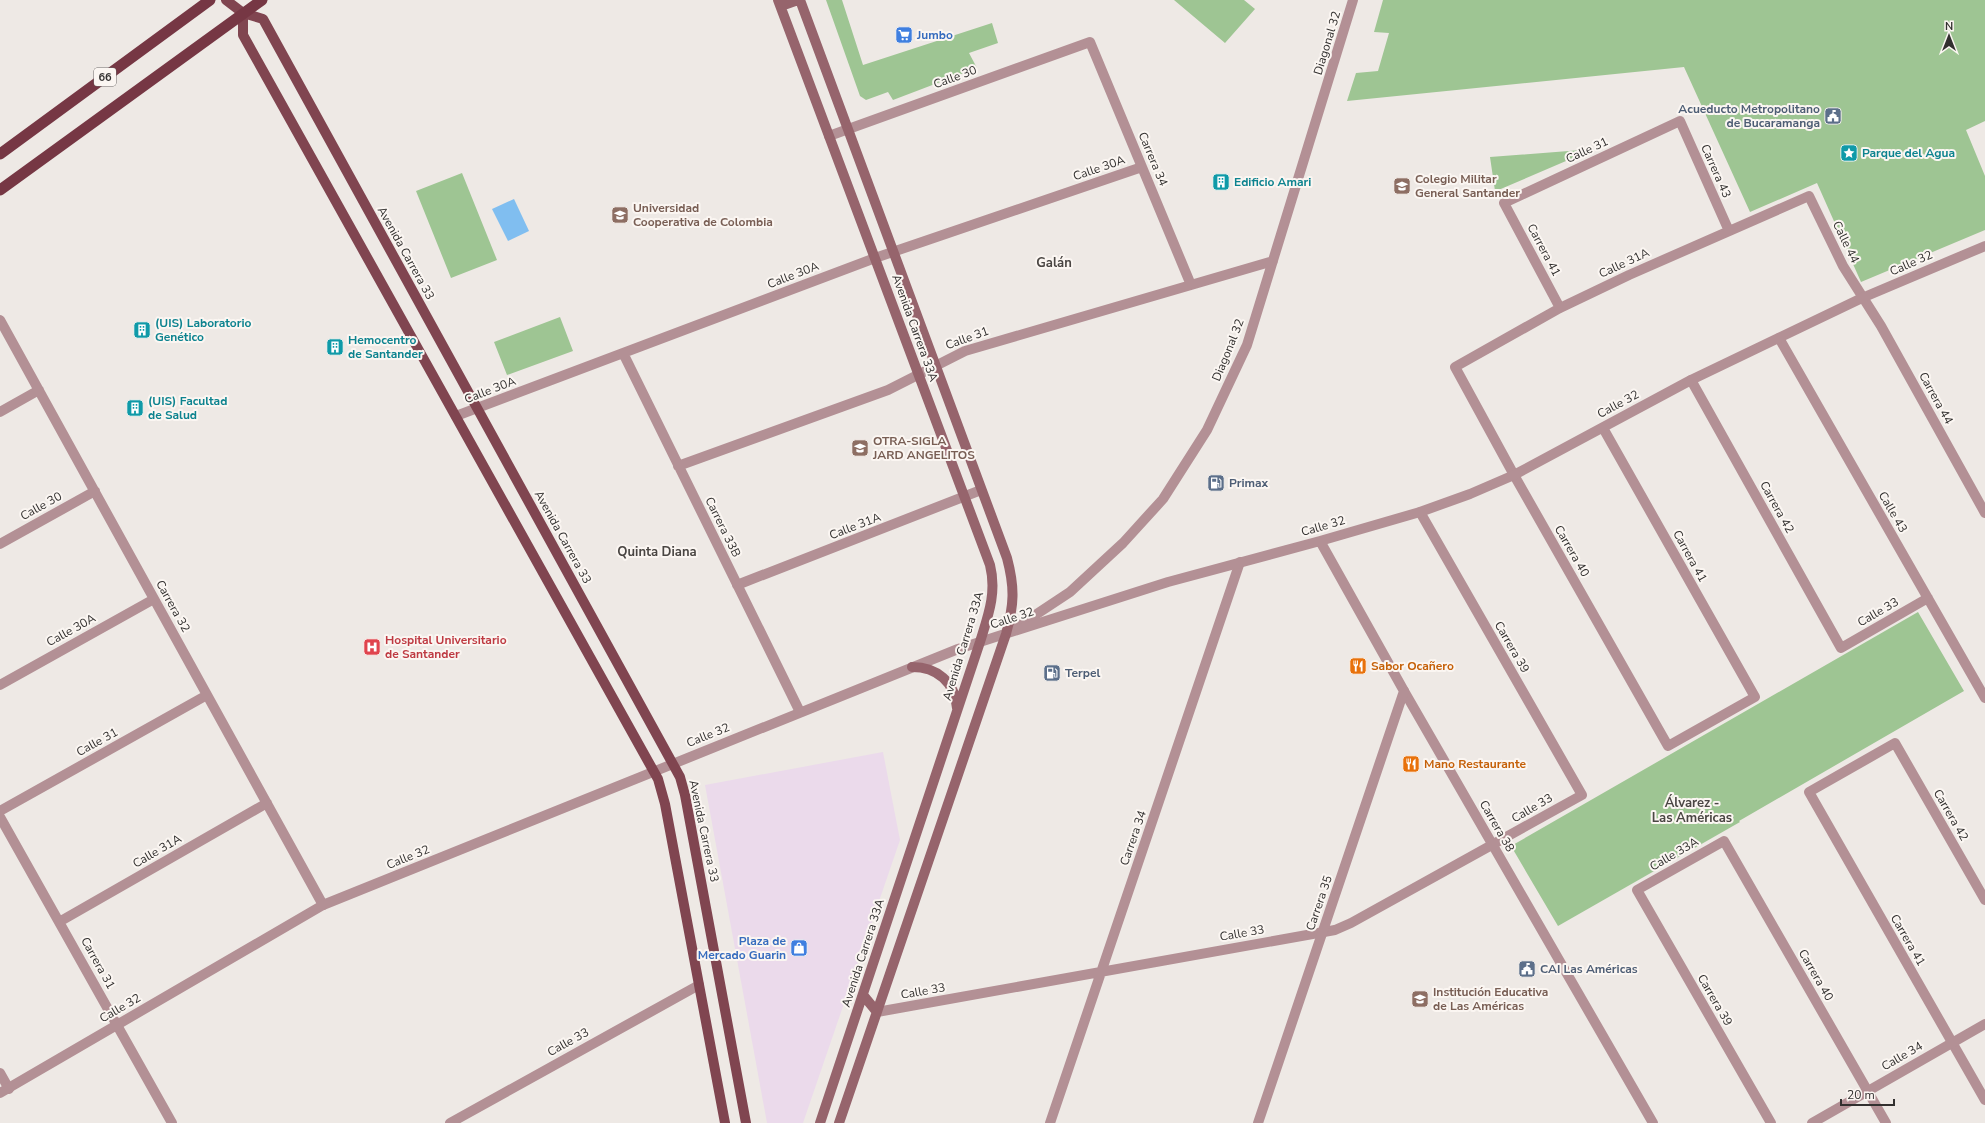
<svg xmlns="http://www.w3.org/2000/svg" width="1985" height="1123" viewBox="0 0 1985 1123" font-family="'Nunito Sans',sans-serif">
<rect width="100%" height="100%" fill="#eee9e5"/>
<path fill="#ebdaeb" d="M883,752L900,840L803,1123H767L705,785Z"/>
<path fill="#9ec593" d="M826,0H842L863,65L992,23L998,43L969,53L977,68L893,100L888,92L866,100L860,96Z
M1174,0H1244L1255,9L1225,43Z
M1383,0H1985V121L1966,130L1985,176V230L1861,282L1817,183L1750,212L1684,67L1347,101L1356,73L1378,71L1389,33L1374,32Z
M1594,149L1496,191H1495L1490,157Z
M462,173L497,260L451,278L416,191Z
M560,317L573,351L507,375L494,342Z
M1918,612L1964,691L1739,821L1740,822L1558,926L1511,846Z"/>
<path fill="#80bef0" d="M514,199L529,231L508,241L492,209Z"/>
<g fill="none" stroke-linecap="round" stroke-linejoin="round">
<path stroke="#b39095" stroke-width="10" d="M829,136L1090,42L1191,285
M1560,308L1504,203L1680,121L1729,231
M0,320L323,905
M1779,338L1985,698
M623,353L800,712
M1691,380L1841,648L1928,598
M0,412L39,390
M456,416L875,258L1142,167
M1603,428L1755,697L1668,746L1514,475L1455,367L1560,308L1629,275L1809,196L1843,266L1881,326L1985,513
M678,466L888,390L965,351L1273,261
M0,544L95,491
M737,585L981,490
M1011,631L1070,592L1123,543L1163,499L1207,430L1247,345L1353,0
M0,685L154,599
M1404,691L1653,1123
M0,811L207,695
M0,817L172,1123
M1985,900L1895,743L1809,792L1985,1100
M59,922L267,803
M877,1012L1335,930L1351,923L1582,795L1420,512
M0,1073L9,1089
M450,1123L699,985
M1050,1123L1240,562
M1771,1123L1637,890L1724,841L1886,1123"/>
<path stroke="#b39095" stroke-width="10" d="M0,1093L323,905L958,649L1168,582L1320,541L1420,512L1470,494L1514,475L1691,380L1862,298L1985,246
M1258,1123L1404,691L1320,541
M1812,1123L1985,1024"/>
<path stroke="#96646c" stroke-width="10" d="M778,0L990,565C997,593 988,616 980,642L820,1123
M800,0L1007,558C1015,588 1014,605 1006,634L839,1123
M781,6L798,0
M912,667C937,667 955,682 957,708
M863,995L877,1012"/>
<path stroke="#804550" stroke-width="10" d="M226,0L243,13L263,19L680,777L685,795L746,1123
M243,13V35L658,779L665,804L725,1123"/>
<path stroke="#763744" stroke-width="11" d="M0,154L210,0
M0,190L262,0"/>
</g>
<defs>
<symbol id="supermarket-square" viewBox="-11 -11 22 22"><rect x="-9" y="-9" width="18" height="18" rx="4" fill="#3f7fe0" stroke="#fbf6f2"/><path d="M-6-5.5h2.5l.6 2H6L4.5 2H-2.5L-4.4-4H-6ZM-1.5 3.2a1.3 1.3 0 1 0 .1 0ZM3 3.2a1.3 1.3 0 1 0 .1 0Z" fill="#fff"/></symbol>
<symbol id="civic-square" viewBox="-11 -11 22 22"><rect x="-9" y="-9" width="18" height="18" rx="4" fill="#5c6f8a" stroke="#fbf6f2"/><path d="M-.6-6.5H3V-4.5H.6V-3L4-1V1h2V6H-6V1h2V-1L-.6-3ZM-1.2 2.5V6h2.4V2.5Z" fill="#fff"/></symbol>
<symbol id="sight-square" viewBox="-11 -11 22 22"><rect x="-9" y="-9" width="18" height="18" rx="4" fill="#0f9aa8" stroke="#fbf6f2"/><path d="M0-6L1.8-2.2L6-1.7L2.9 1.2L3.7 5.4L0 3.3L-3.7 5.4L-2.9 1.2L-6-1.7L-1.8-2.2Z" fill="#fff"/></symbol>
<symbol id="building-square" viewBox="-11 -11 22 22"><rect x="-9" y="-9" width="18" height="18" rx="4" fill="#0f9aa8" stroke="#fbf6f2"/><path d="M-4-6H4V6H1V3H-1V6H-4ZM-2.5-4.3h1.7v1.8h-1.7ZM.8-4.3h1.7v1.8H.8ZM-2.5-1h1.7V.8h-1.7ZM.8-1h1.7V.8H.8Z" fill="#fff"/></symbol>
<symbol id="university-square" viewBox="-11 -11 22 22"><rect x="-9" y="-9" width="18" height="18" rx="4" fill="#8d6e63" stroke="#fbf6f2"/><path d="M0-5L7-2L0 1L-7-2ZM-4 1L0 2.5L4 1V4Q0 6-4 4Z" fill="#fff"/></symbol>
<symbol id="school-square" viewBox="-11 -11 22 22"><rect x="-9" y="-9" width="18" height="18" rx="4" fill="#8d6e63" stroke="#fbf6f2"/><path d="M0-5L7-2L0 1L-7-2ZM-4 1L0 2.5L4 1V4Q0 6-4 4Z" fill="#fff"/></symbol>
<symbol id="fuel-square" viewBox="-11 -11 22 22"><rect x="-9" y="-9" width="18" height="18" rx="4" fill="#5c6f8a" stroke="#fbf6f2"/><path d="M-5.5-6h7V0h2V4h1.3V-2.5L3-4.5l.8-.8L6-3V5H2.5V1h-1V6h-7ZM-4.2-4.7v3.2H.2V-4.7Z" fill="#fff"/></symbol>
<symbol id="hospital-square" viewBox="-11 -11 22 22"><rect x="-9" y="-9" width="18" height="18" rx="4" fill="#e0444e" stroke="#fbf6f2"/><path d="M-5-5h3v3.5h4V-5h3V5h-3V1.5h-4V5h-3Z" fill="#fff"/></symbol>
<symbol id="restaurant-square" viewBox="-11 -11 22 22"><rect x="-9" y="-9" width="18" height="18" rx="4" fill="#e8710a" stroke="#fbf6f2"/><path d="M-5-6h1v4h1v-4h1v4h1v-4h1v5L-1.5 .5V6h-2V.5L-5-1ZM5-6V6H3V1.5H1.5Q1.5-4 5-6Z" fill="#fff"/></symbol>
<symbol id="shop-square" viewBox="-11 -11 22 22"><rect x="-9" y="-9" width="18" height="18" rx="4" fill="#3f7fe0" stroke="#fbf6f2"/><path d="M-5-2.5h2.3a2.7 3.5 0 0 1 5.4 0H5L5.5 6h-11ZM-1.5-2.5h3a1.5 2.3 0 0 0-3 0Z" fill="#fff"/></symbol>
</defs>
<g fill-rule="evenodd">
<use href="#supermarket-square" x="894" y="25" width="20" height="20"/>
<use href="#civic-square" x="1823" y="106" width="20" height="20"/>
<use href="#sight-square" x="1839" y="143" width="20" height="20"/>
<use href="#building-square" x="1211" y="172" width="20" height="20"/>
<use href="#university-square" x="1392" y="176" width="20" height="20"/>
<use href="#university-square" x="610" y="205" width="20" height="20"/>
<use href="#building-square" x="132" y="320" width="20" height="20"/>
<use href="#building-square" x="325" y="337" width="20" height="20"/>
<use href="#building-square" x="125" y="398" width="20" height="20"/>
<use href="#school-square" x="850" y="438" width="20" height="20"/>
<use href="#fuel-square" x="1206" y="473" width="20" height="20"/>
<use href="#hospital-square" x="362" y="637" width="20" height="20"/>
<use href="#restaurant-square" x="1348" y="656" width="20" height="20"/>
<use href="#fuel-square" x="1042" y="663" width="20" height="20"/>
<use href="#restaurant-square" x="1401" y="754" width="20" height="20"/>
<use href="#shop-square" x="789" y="938" width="20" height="20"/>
<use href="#civic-square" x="1517" y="959" width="20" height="20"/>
<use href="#school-square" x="1410" y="989" width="20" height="20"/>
</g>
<g text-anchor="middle" stroke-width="4" stroke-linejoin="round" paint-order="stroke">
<rect fill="#fbf6f2" stroke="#6e6b6a" stroke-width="1" x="94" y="68" width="22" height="18" rx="3"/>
<g font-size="11" font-weight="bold" fill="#32302f">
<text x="105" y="81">66</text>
</g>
<g font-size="12" font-weight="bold" fill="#366cbe" stroke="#fbf6f2" text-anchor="start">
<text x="917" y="39">Jumbo</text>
<text x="786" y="945" text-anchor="end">Plaza de<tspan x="786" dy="14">Mercado Guarin</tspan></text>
</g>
<g font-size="12" fill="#32302f" stroke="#fbf6f2">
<text transform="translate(1327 43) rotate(-73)" y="4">Diagonal 32</text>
<text transform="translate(955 77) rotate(-20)" y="4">Calle 30</text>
<text transform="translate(1587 150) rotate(-25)" y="4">Calle 31</text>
<text transform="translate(1153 159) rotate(67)" y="4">Carrera 34</text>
<text transform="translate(1099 168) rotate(-19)" y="4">Calle 30A</text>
<text transform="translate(1716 171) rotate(66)" y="4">Carrera 43</text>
<text transform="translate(1846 242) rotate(64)" y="4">Calle 44</text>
<text transform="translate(1544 250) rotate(62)" y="4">Carrera 41</text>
<text transform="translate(406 253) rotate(61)" y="4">Avenida Carrera 33</text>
<text transform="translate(1624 263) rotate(-25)" y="4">Calle 31A</text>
<text transform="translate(1911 263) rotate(-24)" y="4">Calle 32</text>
<text transform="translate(793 275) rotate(-21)" y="4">Calle 30A</text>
<text transform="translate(915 328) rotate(70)" y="4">Avenida Carrera 33A</text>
<text transform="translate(967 338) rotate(-20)" y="4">Calle 31</text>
<text transform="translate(1228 350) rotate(-68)" y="4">Diagonal 32</text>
<text transform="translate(490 390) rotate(-21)" y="4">Calle 30A</text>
<text transform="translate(1936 398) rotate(61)" y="4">Carrera 44</text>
<text transform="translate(1618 404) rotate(-28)" y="4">Calle 32</text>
<text transform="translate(41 506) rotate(-29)" y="4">Calle 30</text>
<text transform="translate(1777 507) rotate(61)" y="4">Carrera 42</text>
<text transform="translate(1893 512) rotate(60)" y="4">Calle 43</text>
<text transform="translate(855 526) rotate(-21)" y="4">Calle 31A</text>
<text transform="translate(1323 526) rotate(-16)" y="4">Calle 32</text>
<text transform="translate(723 527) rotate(64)" y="4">Carrera 33B</text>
<text transform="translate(563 537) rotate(61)" y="4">Avenida Carrera 33</text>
<text transform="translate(1572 551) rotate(60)" y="4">Carrera 40</text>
<text transform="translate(1690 556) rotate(61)" y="4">Carrera 41</text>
<text transform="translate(173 606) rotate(61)" y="4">Carrera 32</text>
<text transform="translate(1878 612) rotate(-30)" y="4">Calle 33</text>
<text transform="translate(1012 618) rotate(-18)" y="4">Calle 32</text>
<text transform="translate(71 630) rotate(-29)" y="4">Calle 30A</text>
<text transform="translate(963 646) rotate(-73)" y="4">Avenida Carrera 33A</text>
<text transform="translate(1512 647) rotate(60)" y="4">Carrera 39</text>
<text transform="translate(708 735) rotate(-22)" y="4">Calle 32</text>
<text transform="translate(97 742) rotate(-29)" y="4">Calle 31</text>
<text transform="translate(1532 808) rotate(-30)" y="4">Calle 33</text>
<text transform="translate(1951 815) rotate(60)" y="4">Carrera 42</text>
<text transform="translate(1497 826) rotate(60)" y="4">Carrera 38</text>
<text transform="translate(704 831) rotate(78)" y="4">Avenida Carrera 33</text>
<text transform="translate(1133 838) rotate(-71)" y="4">Carrera 34</text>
<text transform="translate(157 851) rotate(-30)" y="4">Calle 31A</text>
<text transform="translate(1674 854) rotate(-30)" y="4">Calle 33A</text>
<text transform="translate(408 857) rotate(-22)" y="4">Calle 32</text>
<text transform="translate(1319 903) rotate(-71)" y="4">Carrera 35</text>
<text transform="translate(1242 933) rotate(-10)" y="4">Calle 33</text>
<text transform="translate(1908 940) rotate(60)" y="4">Carrera 41</text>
<text transform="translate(863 953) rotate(-72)" y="4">Avenida Carrera 33A</text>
<text transform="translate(98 963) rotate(61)" y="4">Carrera 31</text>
<text transform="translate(1816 975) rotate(60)" y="4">Carrera 40</text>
<text transform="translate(923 991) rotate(-10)" y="4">Calle 33</text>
<text transform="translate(1715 1000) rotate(60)" y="4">Carrera 39</text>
<text transform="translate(120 1008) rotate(-30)" y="4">Calle 32</text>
<text transform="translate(568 1042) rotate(-29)" y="4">Calle 33</text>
<text transform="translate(1902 1056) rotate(-30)" y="4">Calle 34</text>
</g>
<g font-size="12" font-weight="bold" fill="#4e5e75" stroke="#fbf6f2" text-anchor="start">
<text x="1820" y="113" text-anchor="end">Acueducto Metropolitano<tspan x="1820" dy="14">de Bucaramanga</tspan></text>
<text x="1229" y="487">Primax</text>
<text x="1065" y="677">Terpel</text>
<text x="1540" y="973">CAI Las Américas</text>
</g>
<g font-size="12" font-weight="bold" fill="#0d838f" stroke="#fbf6f2" text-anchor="start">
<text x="1862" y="157">Parque del Agua</text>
<text x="1234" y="186">Edificio Amari</text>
<text x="155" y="327">(UIS) Laboratorio<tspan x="155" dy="14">Genético</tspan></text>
<text x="348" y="344">Hemocentro<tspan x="348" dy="14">de Santander</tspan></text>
<text x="148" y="405">(UIS) Facultad<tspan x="148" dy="14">de Salud</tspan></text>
</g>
<g font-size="12" font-weight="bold" fill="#785e54" stroke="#fbf6f2" text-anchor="start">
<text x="1415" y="183">Colegio Militar<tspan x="1415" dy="14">General Santander</tspan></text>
<text x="633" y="212">Universidad<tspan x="633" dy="14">Cooperativa de Colombia</tspan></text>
<text x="873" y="445">OTRA-SIGLA<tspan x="873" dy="14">JARD ANGELITOS</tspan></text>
<text x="1433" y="996">Institución Educativa<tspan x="1433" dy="14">de Las Américas</tspan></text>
</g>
<g font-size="12" font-weight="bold" fill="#be3a42" stroke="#fbf6f2" text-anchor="start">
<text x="385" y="644">Hospital Universitario<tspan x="385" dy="14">de Santander</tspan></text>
</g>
<g font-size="12" font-weight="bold" fill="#c56008" stroke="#fbf6f2" text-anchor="start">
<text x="1371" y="670">Sabor Ocañero</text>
<text x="1424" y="768">Mano Restaurante</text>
</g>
<g font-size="13" font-weight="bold" fill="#4a4643" stroke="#fbf6f2">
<text x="1054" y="267">Galán</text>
<text x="657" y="556">Quinta Diana</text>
<text x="1692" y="807">Álvarez -<tspan x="1692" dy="15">Las Américas</tspan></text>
</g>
</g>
<g transform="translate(1949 36)" stroke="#fbf6f2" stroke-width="3" paint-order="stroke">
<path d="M0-3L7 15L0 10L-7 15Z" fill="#32302f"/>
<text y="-6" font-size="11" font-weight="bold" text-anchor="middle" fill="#32302f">N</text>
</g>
<path d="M1841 1099v6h53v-6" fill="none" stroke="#32302f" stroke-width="2"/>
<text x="1847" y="1099" font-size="12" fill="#32302f" stroke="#fbf6f2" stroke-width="3" paint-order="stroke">20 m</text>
</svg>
